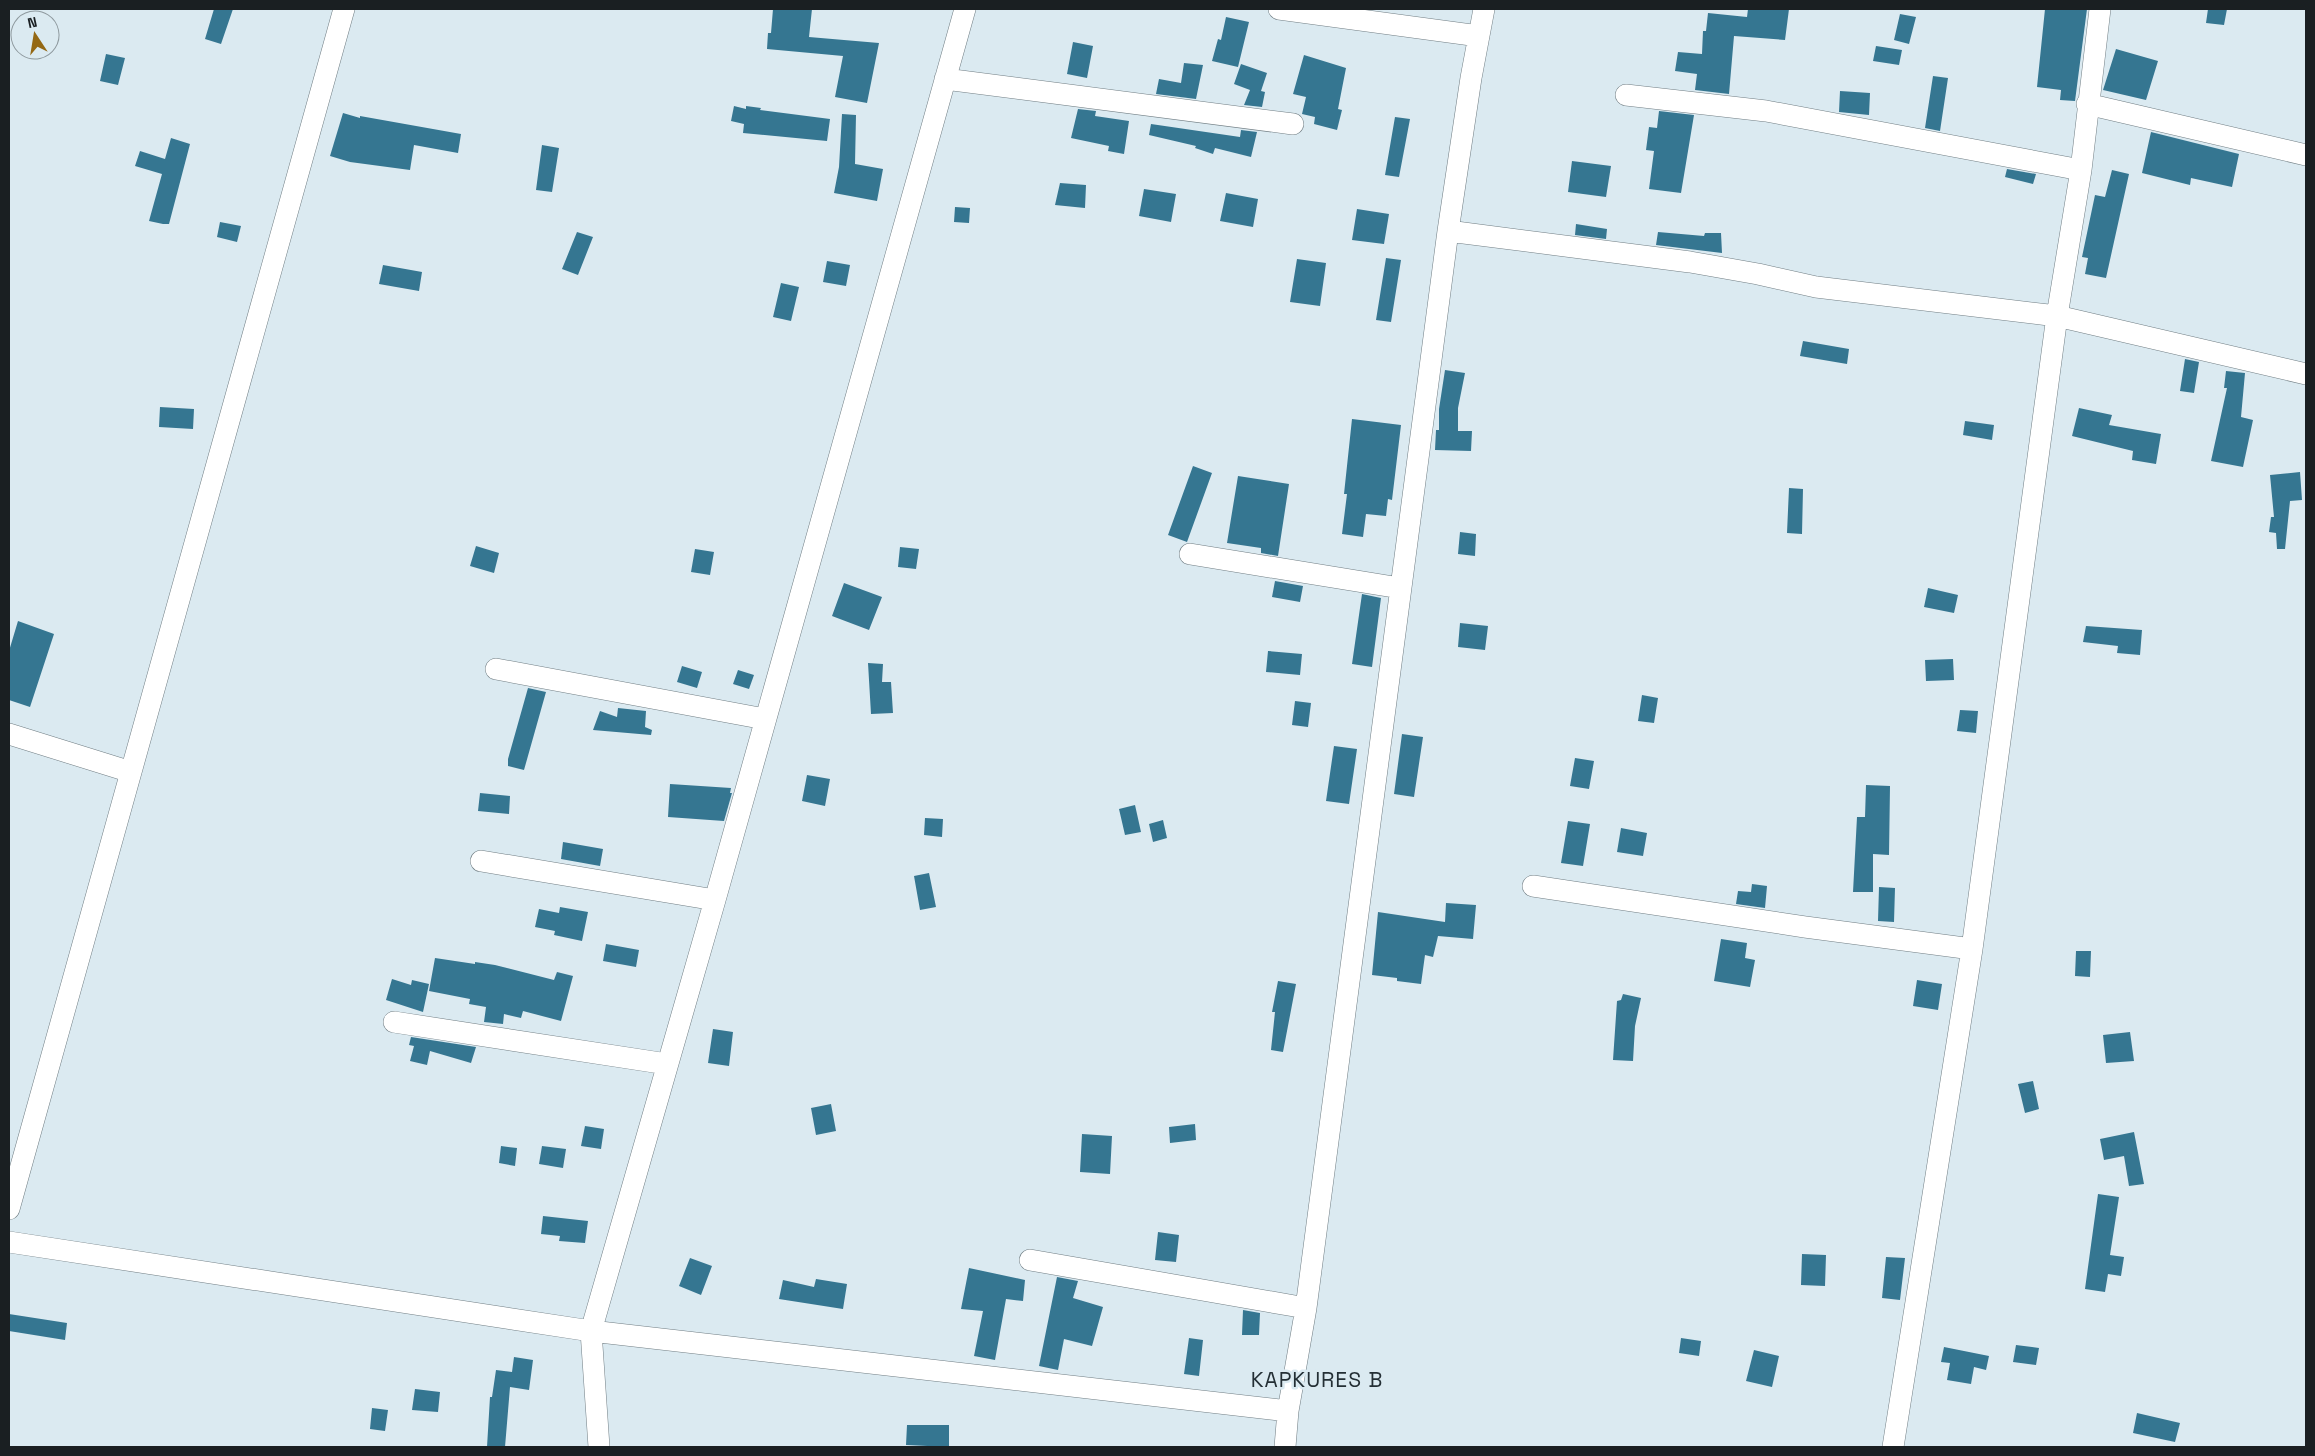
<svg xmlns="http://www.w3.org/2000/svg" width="2315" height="1456" viewBox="0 0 2315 1456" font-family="'Space Grotesk',sans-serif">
<rect width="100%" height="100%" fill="#dbeaf1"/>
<path fill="#357691" d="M214,9H233L221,44L205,39Z
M773,9H812L809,37L879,43L867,103L835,97L843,56L767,49L768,33H771Z
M1748,9H1789L1785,40L1734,36L1729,94L1695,90L1697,74L1675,71L1678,52L1702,54L1703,31H1706L1708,13L1747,17Z
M2045,9H2087L2075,101L2060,100L2061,90L2037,87Z
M2208,9H2227L2224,25L2206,23Z
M1900,14L1916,17L1909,44L1894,40Z
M1226,17L1249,22L1238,67L1212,61L1218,39L1221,40Z
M1073,42L1093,46L1087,78L1067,74Z
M1876,46L1902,50L1899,65L1873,61Z
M2116,49L2158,61L2146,100L2103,90Z
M106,54L125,58L118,85L100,81Z
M1304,55L1346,68L1338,109L1342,110L1337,130L1314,124L1315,117L1302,114L1306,97L1293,94Z
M1184,63L1203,65L1196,99L1156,94L1159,79L1181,83Z
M1241,64L1267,73L1261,91L1265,92L1262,107L1244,105L1250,90L1234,84Z
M1933,76L1948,78L1940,131L1925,128Z
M1840,91L1870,93L1869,115L1839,112Z
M734,106L746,109V106L761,108L760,110L830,119L827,141L743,133L744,124L731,121Z
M1078,109L1096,111L1095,116L1129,121L1124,154L1108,151L1109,146L1071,138Z
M1659,111L1694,115L1681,193L1649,189L1654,151L1646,150L1649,127L1657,128Z
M343,113L360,118V116L461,134L458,153L414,145L410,170L350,162L330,156Z
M842,114L856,115L855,164L883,169L877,201L834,193L839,167Z
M1395,117L1410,119L1399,177L1385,175Z
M1151,124L1240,137L1241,130L1257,132L1251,157L1215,148L1213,154L1195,148L1196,146L1149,135Z
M2151,132L2239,154L2232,187L2191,178L2190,185L2142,173Z
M171,138L190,144L169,224H163L149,221L162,174L135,166L140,151L165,159Z
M542,145L559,148L552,192L536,190Z
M1572,161L1611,166L1606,197L1568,192Z
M2007,169L2036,174L2033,184L2005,177Z
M2112,170L2129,174L2106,278L2085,274L2088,258L2082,257L2095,195L2105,197Z
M1060,183L1086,185L1085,208L1055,205Z
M1144,189L1176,194L1171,222L1139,216Z
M1226,193L1258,199L1253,227L1220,221Z
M955,207L970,208L969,223L954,222Z
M1357,209L1389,214L1384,244L1352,240Z
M220,222L241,226L237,242L217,237Z
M1576,224L1607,229L1606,239L1575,235Z
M577,232L593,237L578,275L562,269Z
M1658,232L1704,236L1705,233H1721L1722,253L1656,245Z
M1386,258L1401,260L1391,322L1376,320Z
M1297,259L1326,263L1320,306L1290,302Z
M827,261L850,265L846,286L823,282Z
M383,265L422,272L419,291L379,284Z
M781,283L799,287L791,321L773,317Z
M1803,341L1849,349L1847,364L1800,356Z
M2185,359L2199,362L2194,393L2180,391Z
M1445,370L1465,373L1458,408V431H1472L1471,451L1435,450L1436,430H1439V409Z
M2226,371L2245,373L2241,417L2253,420L2243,467L2211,461L2227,388H2224Z
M160,407L194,409L193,429L159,427Z
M2079,408L2112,415L2109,425L2161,434L2156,464L2132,460L2133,451L2072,436Z
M1352,419L1401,425L1392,500L1388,499L1386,516L1366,514L1363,537L1342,534L1347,494H1344Z
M1965,421L1994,425L1992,440L1963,435Z
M1193,466L1212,473L1187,542L1168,535Z
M2300,472L2302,500L2290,501L2285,549H2277L2276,533L2269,532L2271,517H2274L2270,475Z
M1238,476L1289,484L1278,556L1261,553V548L1227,543Z
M1789,488L1803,489L1802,534L1787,533Z
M1460,532L1476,534L1475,556L1458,554Z
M476,546L499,553L494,573L470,566Z
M900,547L919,549L916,569L898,567Z
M695,549L714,552L710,575L691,572Z
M1275,581L1303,586L1300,602L1272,597Z
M844,583L882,597L869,630L832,616Z
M1928,588L1958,595L1954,613L1924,607Z
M1362,594L1381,598L1372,667L1352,664Z
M18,621L54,634L30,707L9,700V651Z
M1460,623L1488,626L1485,650L1458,647Z
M2086,626L2142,630L2140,655L2117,653L2118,646L2083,642Z
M1268,651L1302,654L1300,675L1266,672Z
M1953,659L1954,680L1926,681L1925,660Z
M868,663L883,664L882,682H891L893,713L871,714Z
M682,666L702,672L697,688L677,682Z
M738,670L754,675L749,689L733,684Z
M528,688L546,692L524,770L508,766V759Z
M1642,695L1658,698L1654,723L1638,721Z
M1295,701L1311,703L1308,727L1292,725Z
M618,708L646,711L645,727L652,730L651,735L593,730L600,711L617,717Z
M1960,710L1978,711L1976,733L1957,731Z
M1402,734L1423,737L1414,797L1394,794Z
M1334,746L1357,749L1349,804L1326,801Z
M1575,758L1594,761L1589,789L1570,786Z
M807,775L830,779L825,806L802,801Z
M670,784L731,788L730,793H732L724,821L668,817Z
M1866,785L1890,786L1889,855L1873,854V892H1853L1857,817H1865Z
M480,793L510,796L509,814L478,811Z
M1135,805L1141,832L1125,835L1119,809Z
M925,818L943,819L942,837L924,835Z
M1163,820L1167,838L1153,842L1149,824Z
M1568,821L1590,824L1583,866L1561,863Z
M1621,828L1647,833L1643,856L1617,852Z
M563,842L603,849L600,866L561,859Z
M929,873L936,907L920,910L914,876Z
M1752,884L1767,886L1765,908L1736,904L1738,891L1751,892Z
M1879,887L1895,888L1894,922L1878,921Z
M1446,903L1476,905L1473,939L1438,936L1433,957L1425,955L1421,984L1397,981V978L1372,975L1378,912L1445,922Z
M560,907L588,912L582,941L554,935L555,931L535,927L539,909L559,913Z
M1721,939L1747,943L1745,958L1755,960L1750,987L1714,981Z
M606,944L639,950L636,967L603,961Z
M2076,951H2091L2090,977L2075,976Z
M435,958L475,964V962L495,965L554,980L557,972L573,976L561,1021L523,1011L521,1018L504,1014L503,1024L484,1022L486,1007L469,1004L470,999L429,991Z
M392,979L411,985L412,980L429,984L423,1012L386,1000Z
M1917,980L1942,984L1938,1010L1913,1006Z
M1278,981L1296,984L1283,1052L1271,1050L1275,1012H1272Z
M1623,994L1641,998L1635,1026L1633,1061L1613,1060L1617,1001L1621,1000Z
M713,1029L733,1032L729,1066L708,1063Z
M2130,1032L2134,1061L2106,1063L2103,1035Z
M411,1037L476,1047L471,1063L430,1051L427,1065L410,1061L414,1046L409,1045Z
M2033,1081L2039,1109L2025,1113L2018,1084Z
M831,1104L836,1131L816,1135L811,1108Z
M1195,1124L1196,1140L1170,1143L1169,1127Z
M585,1126L604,1129L601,1149L581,1146Z
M2134,1132L2144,1184L2129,1186L2124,1156L2104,1160L2100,1139Z
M1082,1134L1112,1136L1110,1174L1080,1172Z
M501,1146L517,1148L515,1166L499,1163Z
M542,1146L566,1149L563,1168L539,1164Z
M2098,1194L2119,1197L2110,1255L2124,1257L2121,1276L2108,1274L2105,1292L2085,1289Z
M543,1216L588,1221L585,1243L559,1241L560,1236L541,1234Z
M1158,1232L1179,1235L1176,1262L1155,1260Z
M1802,1254L1826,1255L1825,1286L1801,1285Z
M1886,1257L1905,1258L1900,1300L1882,1298Z
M690,1258L712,1266L701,1295L679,1286Z
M969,1268L1025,1280L1023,1301L1006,1299L995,1360L974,1356L983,1311L961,1309Z
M1057,1277L1078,1281L1073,1298L1103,1307L1092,1346L1064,1339L1058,1370L1039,1366Z
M816,1279L847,1284L843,1309L779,1299L783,1280L814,1287Z
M1243,1310L1260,1313L1259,1335H1242Z
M9,1314L67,1323L65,1340L9,1331Z
M1189,1338L1203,1340L1199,1376L1184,1374Z
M1681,1338L1701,1341L1699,1356L1679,1353Z
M2016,1345L2039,1348L2036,1365L2013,1362Z
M1944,1347L1989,1356L1986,1370L1974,1367L1971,1384L1947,1380L1950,1363L1941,1362Z
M1754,1350L1779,1356L1772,1387L1746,1381Z
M514,1357L533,1360L529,1390L510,1387L505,1447H487L490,1397H492L496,1370L512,1372Z
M415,1389L440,1392L438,1412L412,1410Z
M372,1408L388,1410L385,1431L370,1429Z
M2137,1413L2180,1423L2175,1442L2133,1433Z
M907,1425H949V1447L906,1445Z"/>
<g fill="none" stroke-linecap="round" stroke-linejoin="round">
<defs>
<path id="minor" d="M1279,9L1479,36
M945,79L1293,124
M1626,95L1766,111L2081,170
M2087,104L2306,155
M1448,231L1690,262L1758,274L1816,287L2057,316L2306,374
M1190,554L1400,588
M496,669L765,719
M9,734L131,772
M481,861L715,900
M1533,886L1805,927L1972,949
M394,1022L667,1064
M9,1209L344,9
M9,1242L591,1331L1288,1411
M1030,1260L1306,1308
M599,1447L591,1331L715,900L965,9
M1285,1447L1288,1411L1306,1308L1448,231L1471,78L1484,9
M1893,1447L1972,949L2057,316L2081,170L2100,9"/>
</defs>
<use href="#minor" stroke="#717e84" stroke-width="22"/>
<use href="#minor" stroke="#fff" stroke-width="21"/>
</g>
<g text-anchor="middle" stroke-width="5" stroke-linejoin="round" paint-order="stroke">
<g font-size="21" letter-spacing="1" fill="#242f35" stroke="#dbeaf1">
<text x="1317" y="1387">KAPKURES B</text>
</g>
</g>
<rect width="2315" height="1456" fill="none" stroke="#1a1f22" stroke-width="20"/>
<g transform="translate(35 35) rotate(348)"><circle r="24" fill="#dbeaf1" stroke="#8e999e"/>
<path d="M0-4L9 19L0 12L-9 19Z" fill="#946814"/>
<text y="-8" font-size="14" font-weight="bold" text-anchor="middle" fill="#1a1f22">N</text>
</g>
</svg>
